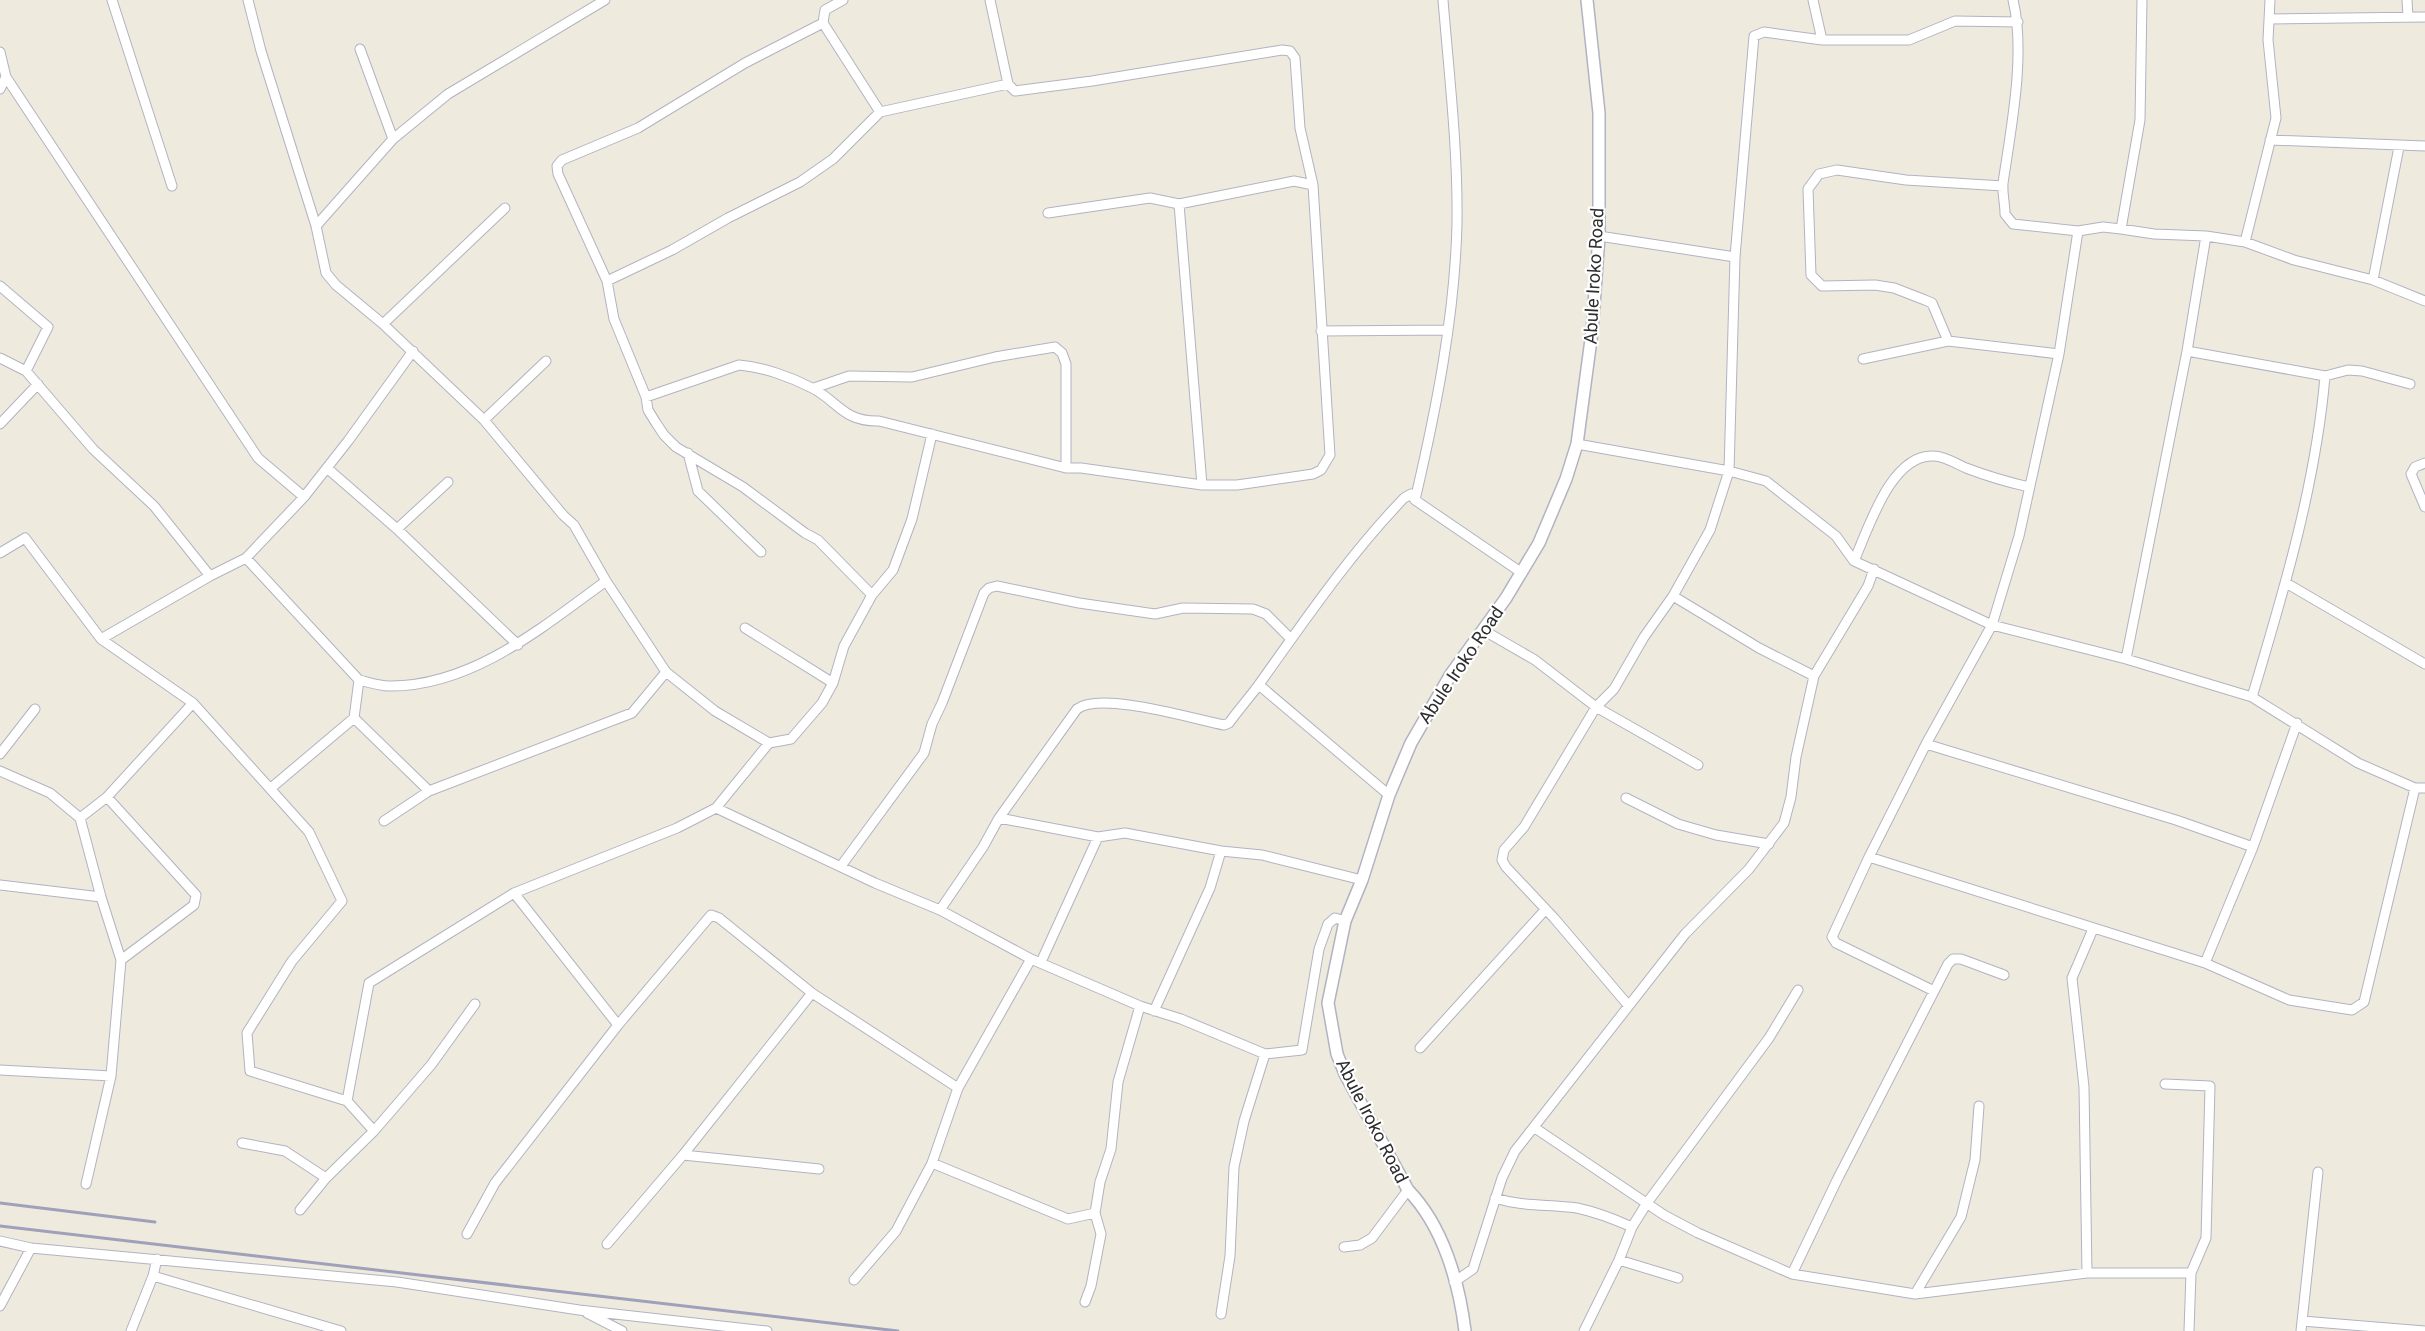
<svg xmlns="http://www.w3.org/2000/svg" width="2425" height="1331" viewBox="0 0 2425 1331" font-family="Roboto,sans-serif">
<rect width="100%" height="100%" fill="#efeade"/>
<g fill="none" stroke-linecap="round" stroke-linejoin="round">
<defs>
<path id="street" d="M112,0L172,186
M248,0L261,51L316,226L326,273L336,285L383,324L484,420L563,515L574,525L606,581L666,672L715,711L769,743
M843,0L825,10L823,23L745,63L638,128L562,160L557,166L558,174L607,281L614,319L646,397L648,410L656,423L664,435L676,447L743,487L805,533L818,540L872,595
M1813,0L1822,40
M2013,0C2026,54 2011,128 2003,183C2002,193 2005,203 2005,214L2013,224L2078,231L2103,227L2121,229L2154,234L2206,236L2245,242L2294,260L2373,280L2425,301
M2407,0L2408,16
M2270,19L2425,17
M823,23L880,112
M360,49L393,139
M0,52L6,77L258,458L304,497
M0,89L6,77
M2270,140L2425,146
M1179,204L1202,485
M1048,213L1150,198L1179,204L1294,181L1313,185
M316,226L393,139L448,94L605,0
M2121,229L2140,120L2142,0
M1599,236L1735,257
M2245,242L2276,118L2268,40L2270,0
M2373,280L2399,147
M607,281L672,250L728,218L800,182L833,159L880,112L1008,84
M0,286L48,327L26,371
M383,324L505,208
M1321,331L1447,330
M1948,341L1932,303L1925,300L1894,288L1875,285L1822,286L1811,275L1808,189L1819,174L1837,170L1906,180L2003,186
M2187,351L2325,376L2348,370L2362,371L2410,384
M0,358L26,371L93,449L154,506L210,576
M1863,359L1948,341L2059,354
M814,388L849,376L912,377L995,357L1055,347L1062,353L1066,364V468
M646,397L739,365C763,367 791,377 812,388C838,401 843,422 879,421L1066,468H1081L1202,485H1237L1313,474L1321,470L1330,455L1313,185L1300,128L1295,58L1290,51L1282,50L1092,81L1015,91L1008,84L990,0
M484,420L546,361
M0,424L38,384
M1577,444L1729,471L1766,481L1836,536L1854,561L1992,625L2126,659L2252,697L2358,763L2415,788H2425
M688,453L698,491L761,552
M2425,463L2415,467L2411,474L2425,507
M327,468L397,529L518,645
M1415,500L1522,573
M397,529L448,482
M0,553L25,538L101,639L193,703L309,832L342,901L292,961L247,1033L250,1071L347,1101
M246,558L359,680
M1854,561C1868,530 1891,453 1934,456C1944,456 1957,464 1966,468C1987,476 2007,482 2029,487
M2286,583L2425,664
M1673,596L1759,648L1814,676
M745,628L833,683
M1483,630L1535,660L1596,707L1698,765
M101,639L210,576L246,558L304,497L348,441L413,351
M2126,659L2187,351L2206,236
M1259,685L1389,795
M2252,697C2283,594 2316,484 2325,376
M354,718L429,791
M1926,744L2176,820L2253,847
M0,754L35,709
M0,771L50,793L80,818L101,897L121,960L111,1076L86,1184
M271,788L354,718L359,680C368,682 379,686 389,686C471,687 543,627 606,581
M107,797L196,895L194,905L121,960
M1626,798L1678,824L1716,835L1769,844
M716,808L875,883L940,910L1031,959L1140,1006L1181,1019L1265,1054L1302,1050L1319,949L1328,924L1335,918L1345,921
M80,818L107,797L193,703
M999,818L1098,837L1125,833L1221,851L1262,855L1362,880
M384,821L429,791L632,713L666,672
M1869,857L2205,963L2253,847L2297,723
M841,866L924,753L932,724L942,703L984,593L989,588L997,586L1079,603L1155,614L1183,608L1253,609L1266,614L1290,638
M0,885L101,897
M514,893L618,1025
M940,910L983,847L999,818L1077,709C1101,691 1193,719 1224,725L1229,723C1239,709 1250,697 1260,683C1305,620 1350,554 1404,498L1411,494L1415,500C1436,410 1455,316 1457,223C1458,149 1449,74 1443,0
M1041,962L1098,837
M2205,963L2289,1000L2352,1010L2364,1002L2415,788
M1934,991L1836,943L1832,937L1869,857L1926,744L1992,625L2019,536L2059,354L2078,231
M1628,1005L1554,918L1506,867L1502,860L1504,850L1524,827L1596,707L1614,689L1644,637L1673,596L1710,530L1729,471L1735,257L1754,36L1764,32L1822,40H1909L1955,21L2018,22
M1154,1011L1210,888L1221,851
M1420,1048L1545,910
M0,1070L111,1076
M2165,1084L2210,1086L2206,1238L2191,1273L2189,1331
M1535,1128L1664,1215L1698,1233L1792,1274L1915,1294L2087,1273H2191
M374,1131L347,1101L369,983L514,893L677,828L716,808L769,743L791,739L822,703L833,683L844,646L872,595L893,570L912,519L932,434
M242,1143L285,1151L326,1178
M683,1155L819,1169
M932,1163L1068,1219L1095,1213
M1495,1198C1523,1207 1548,1204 1577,1208C1596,1212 1614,1219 1632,1227
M300,1210L326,1178L374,1131L431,1065L475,1004
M467,1234L495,1183L618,1025L711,915L719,918L812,993L958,1088
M0,1241L31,1248L397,1282L579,1310L767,1331
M607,1244L683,1155L812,993
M1344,1247L1360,1245L1372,1238L1408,1190
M1619,1260L1678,1278
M2087,1273L2084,1087L2072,978L2093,929
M1792,1274L1837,1180L1948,964L1953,959H1961L2004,975
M153,1276L341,1331
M854,1280L896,1231L932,1163L958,1088L1031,959
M1454,1282L1473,1269L1502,1178L1515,1151L1685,934L1749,869L1784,823L1791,797L1796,757L1814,676L1868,586L1874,569
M1915,1294L1961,1217L1975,1160L1979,1106
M1085,1302L1091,1286L1101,1234L1095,1213L1100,1182L1111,1149L1118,1082L1140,1006
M0,1306L31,1248
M587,1313L622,1331
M1221,1314L1230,1256L1234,1167L1244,1121L1265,1054
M2302,1321L2425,1331
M131,1331L153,1276L157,1259
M1584,1331L1619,1260L1632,1227L1647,1203L1769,1038L1798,990
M2301,1331L2318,1172"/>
<path id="secondary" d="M1465,1331C1459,1282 1443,1226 1408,1190L1345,1074L1337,1054L1328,1003L1345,921L1362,880L1389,795L1411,743L1451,674L1506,598L1539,543L1566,479L1577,444L1592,332L1599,236V113L1587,0"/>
</defs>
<use href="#street" stroke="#b2b3c2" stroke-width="11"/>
<use href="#secondary" stroke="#b2b3c2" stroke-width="14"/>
<use href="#street" stroke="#fff" stroke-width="9"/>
<use href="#secondary" stroke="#fff" stroke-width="11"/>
<path stroke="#9fa0b9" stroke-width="3" d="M0,1203L155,1222
M0,1226L898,1331"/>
</g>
<g text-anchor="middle" stroke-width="4.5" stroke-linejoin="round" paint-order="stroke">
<g font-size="18" fill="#2d2d2d" stroke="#fff">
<text transform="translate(1594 276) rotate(-87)" y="6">Abule Iroko Road</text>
<text transform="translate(1461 665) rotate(-56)" y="6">Abule Iroko Road</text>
<text transform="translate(1372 1121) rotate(63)" y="6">Abule Iroko Road</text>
</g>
</g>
</svg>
